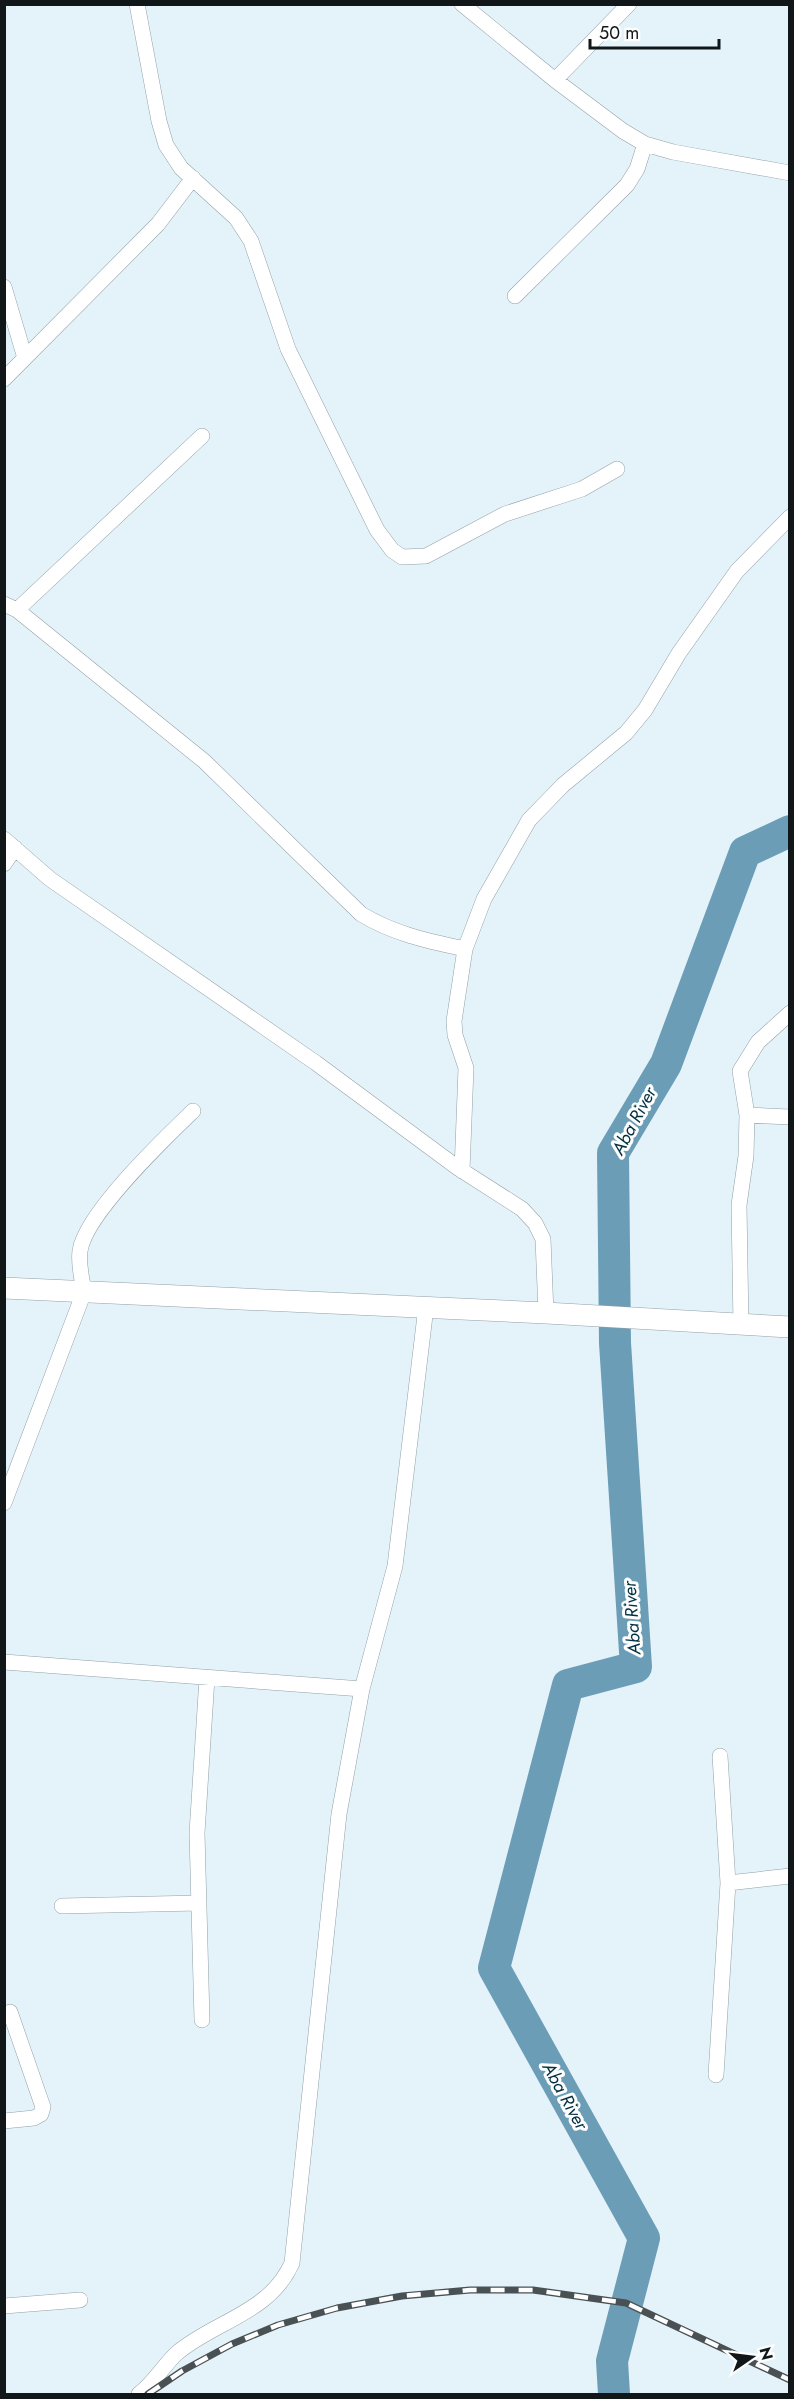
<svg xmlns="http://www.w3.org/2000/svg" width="794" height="2399" viewBox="0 0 794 2399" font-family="Jost,sans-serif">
<rect width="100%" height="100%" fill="#e4f3fa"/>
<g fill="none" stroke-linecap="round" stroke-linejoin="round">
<path stroke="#6b9eb6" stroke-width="32" d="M614,2394L612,2361L644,2238L494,1968L568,1685L636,1667L615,1343L613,1153L666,1064L745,852L790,831"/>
<defs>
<path id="street" d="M137,4L159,121L166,145L181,168L236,218L251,241L288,349L377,530L392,550L402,557L426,556L505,514L582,489L617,469
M462,4L555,80L623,131L645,144L673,152L790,173
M555,80L629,4
M4,287L25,358
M515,296L627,185L637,169L645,144
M4,379L158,224L193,178
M4,604L17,610L204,761L361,914C394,934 428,941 465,949
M17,610L202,436
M4,839L50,879L316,1063L458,1168L522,1209L535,1223L543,1239L546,1313
M4,864L15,848
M747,1115L790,1117
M462,1171L466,1068L455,1035L454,1021L465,949L484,899L529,820L563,785L626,733L645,710L679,653L737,571L790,517
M741,1326L739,1205L746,1156L747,1115L740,1071L758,1042L790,1013
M4,1503L84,1292C82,1278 78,1264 80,1251C85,1214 165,1138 193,1111
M4,1662L362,1689L395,1566L426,1307
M728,1883L790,1876
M62,1906L199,1903
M202,2020L197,1833L207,1678
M716,2075L728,1883L720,1756
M4,2121L34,2118L41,2114L43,2107L10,2012
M4,2306L80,2300
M139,2394C154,2383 163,2366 177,2353C215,2321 270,2313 292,2263L339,1814L362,1689"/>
<path id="secondary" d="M4,1288L546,1313L790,1327"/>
</defs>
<use href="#street" stroke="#92a0a7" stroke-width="16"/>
<use href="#secondary" stroke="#92a0a7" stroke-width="22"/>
<use href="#street" stroke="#fff" stroke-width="15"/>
<use href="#secondary" stroke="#fff" stroke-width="21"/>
<defs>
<path id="rail" d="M148,2394L182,2371L232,2344L278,2325L337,2308L402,2296L470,2290H533L626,2303L790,2380"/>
</defs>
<use href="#rail" stroke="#495154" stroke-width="7"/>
<use href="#rail" stroke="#fdfdfd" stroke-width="4.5" stroke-dasharray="14" stroke-linecap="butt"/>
</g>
<g text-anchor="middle" stroke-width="6" stroke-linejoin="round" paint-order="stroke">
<g font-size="18" font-style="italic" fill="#003041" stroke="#fdfdfd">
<text transform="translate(634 1121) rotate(-62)" y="6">Aba River</text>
<text transform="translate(632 1618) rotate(-94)" y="6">Aba River</text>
<text transform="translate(565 2096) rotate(61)" y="6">Aba River</text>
</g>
</g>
<rect width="794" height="2399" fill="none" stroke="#111719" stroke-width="12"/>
<g transform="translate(752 2357) rotate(76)" stroke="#fdfdfd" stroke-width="4.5" paint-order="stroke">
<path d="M0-4.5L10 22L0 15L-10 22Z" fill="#111719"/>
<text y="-9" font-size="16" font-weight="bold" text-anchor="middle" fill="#111719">N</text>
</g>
<path d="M590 39v9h129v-9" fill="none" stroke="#111719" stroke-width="3"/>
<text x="599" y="39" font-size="18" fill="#111719" stroke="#fdfdfd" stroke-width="4.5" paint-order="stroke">50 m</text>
</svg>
